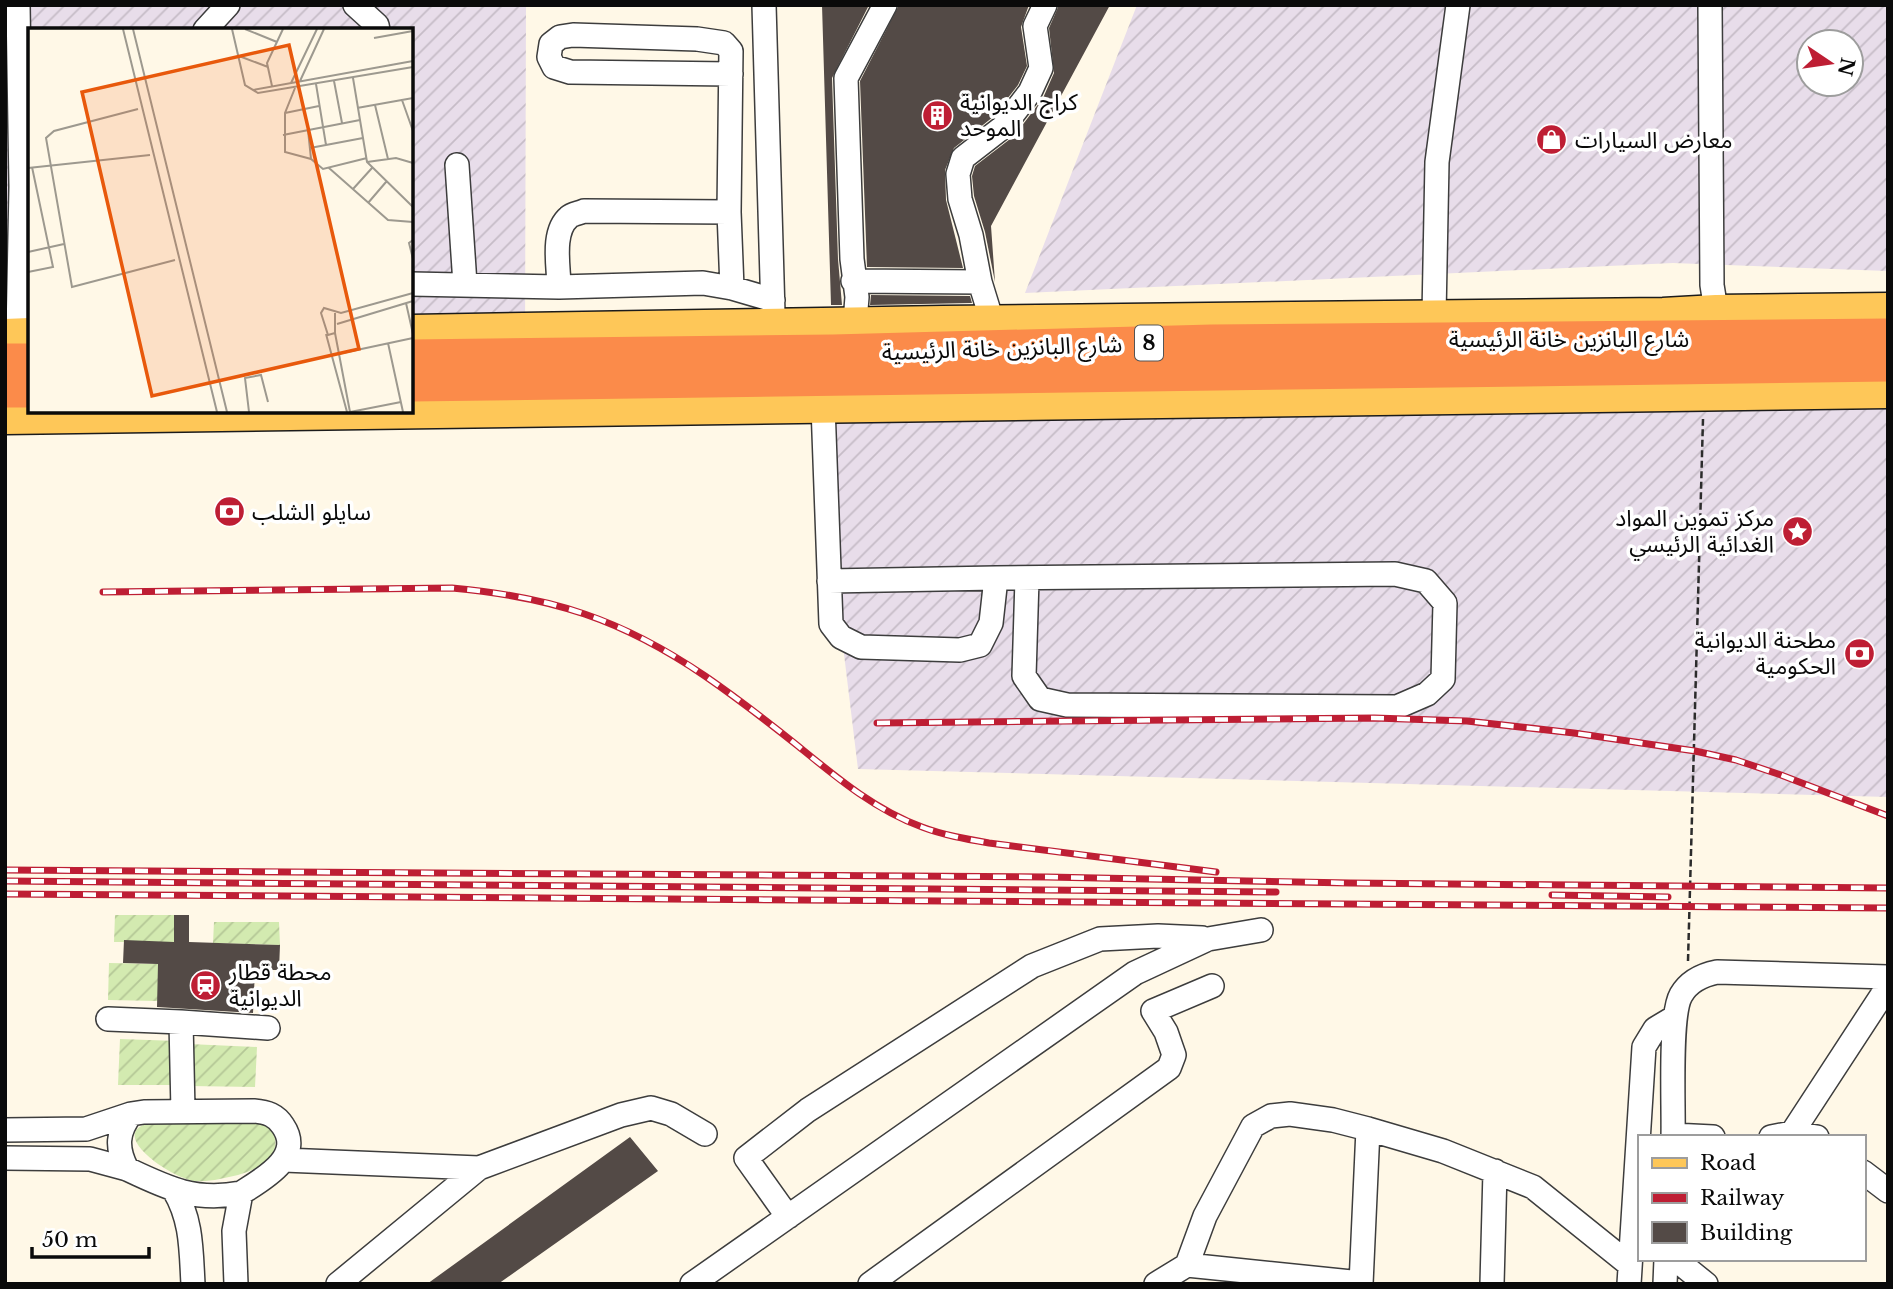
<svg xmlns="http://www.w3.org/2000/svg" width="1893" height="1289" viewBox="0 0 1893 1289" font-family="'Libre Baskerville','Noto Sans Arabic',serif">
<defs>
<pattern id="industrial-furrows" width="10" height="10" patternUnits="userSpaceOnUse" patternTransform="scale(1.75)"><rect width="10" height="10" fill="#e8ddea"/><path d="M-1 1l2-2M0 10L10 0M9 11l2-2" fill="none" stroke="#c6bcc7"/></pattern>
<pattern id="garden-furrows" width="10" height="10" patternUnits="userSpaceOnUse" patternTransform="scale(1.75)"><rect width="10" height="10" fill="#d3eab0"/><path d="M-1 1l2-2M0 10L10 0M9 11l2-2" fill="none" stroke="#b4c796"/></pattern>
</defs>
<rect width="100%" height="100%" fill="#fff8e7"/>
<path fill="url(#industrial-furrows)" fill-rule="evenodd" d="M5,5H526L525,343L411,347V30H30V359L5,360Z
M1137,5H1888V271L1673,263L1025,293ZM1809,42H1851V84H1809Z
M1888,395V797L858,769L816,424Z"/>
<path fill="url(#garden-furrows)" d="M115,915H174V942H114Z
M214,922H279L280,945L213,943Z
M109,963L158,964V1001L108,1000Z
M120,1039L177,1041L174,1085H118Z
M189,1044L257,1047L255,1087L189,1086Z
M154,1122C177,1122 248,1117 265,1125C275,1130 278,1143 273,1152C266,1165 252,1171 238,1175C225,1178 210,1182 196,1181C174,1180 100,1131 154,1122Z"/>
<path fill="#534a46" d="M822,5H869L832,78L838,259L842,305H831Z
M899,5H1029L1021,27L1027,66L1018,85L993,117L954,148L945,170L946,200L963,268L867,267L860,81Z
M1059,5H1110L991,226L995,282L985,232L974,196L972,176L975,166L1014,136L1043,98L1054,73L1049,28Z
M871,295L970,296L972,303L870,305Z
M174,915H189V942L280,945L279,970H255L253,1013L157,1007L158,964L123,963L124,940L174,942Z
M630,1137L658,1171L498,1284H427Z"/>
<g fill="none" stroke-linecap="round" stroke-linejoin="round">
<defs>
<path id="minor" d="M18,5L21,187L18,334
M355,5L377,25L378,30
M764,5L773,313
M1710,5L1712,285L1716,310
M205,30L228,5
M731,74L570,72L554,67L549,57L551,44L560,37L573,35L697,39L724,43L731,51L729,212L732,288
M457,165L465,284
M853,281L980,282L992,321
M980,282L971,235L960,199L958,174L963,158L1003,127L1030,92L1041,68L1035,26L1045,5
M411,284L559,287L703,283L732,288L773,300
M559,287C559,268 551,232 569,217C572,214 580,213 584,211L729,212
M1434,315L1437,162L1458,5
M855,322L857,297L852,259L846,78L885,5
M823,406L831,624L841,637L861,647L960,650L980,645L991,623L996,578L1395,574L1426,581L1445,603L1443,679L1427,694L1397,707L1067,705L1040,699L1024,676L1027,579
M829,581L996,578
M108,1019L181,1022L183,1111
M181,1022L268,1028
M5,1130L86,1129L131,1114
M1792,1133L1888,986
M1673,1135L1713,1137
M1673,1137C1674,1107 1669,1016 1681,995C1689,981 1702,975 1717,972L1888,977
M1771,1137L1792,1133L1817,1137
M5,1158L90,1159L127,1169
M284,1160L479,1168L621,1115L651,1108L671,1114L705,1134
M1863,1172L1888,1191
M174,1190C192,1220 191,1250 193,1284
M788,1217L746,1158L808,1110L1032,966L1100,939L1158,936L1202,938
M1675,1259L1706,1284
M1187,1265L1361,1283
M236,1284L234,1231L241,1193C263,1179 304,1157 283,1126C276,1115 267,1112 254,1111L144,1112L131,1114C117,1132 116,1148 127,1169C167,1188 195,1202 241,1193
M338,1284L479,1168
M692,1284L1135,973L1208,939L1261,930
M870,1284L1169,1068L1174,1055L1166,1032L1153,1011L1212,986
M1156,1284L1187,1265L1205,1216L1253,1126L1271,1116L1290,1114L1333,1120L1368,1129L1443,1151L1533,1187L1630,1265
M1361,1284L1368,1129
M1492,1284L1495,1171
M1629,1284L1644,1047L1655,1029L1675,1017
M1665,1284L1666,1259"/>
<path id="major" d="M411,330L943,321L1663,313L1716,310L1888,308
M5,334L30,333
M5,419L1888,393"/>
<path id="highway" d="M411,357L833,352L1212,342L1888,336
M5,361H30
M411,384L1888,364
M5,390H30"/>
</defs>
<use href="#minor" stroke="#3d3d3d" stroke-width="26"/>
<use href="#major" stroke="#1b1b1b" stroke-width="33"/>
<use href="#highway" stroke="#1b1b1b" stroke-width="38"/>
<path stroke="#2c2c2c" stroke-width="2.5" stroke-dasharray="7 3.5" stroke-linecap="butt" d="M1688,961L1703,419"/>
<use href="#minor" stroke="#fff" stroke-width="23"/>
<use href="#major" stroke="#fec758" stroke-width="30"/>
<use href="#highway" stroke="#fb8b4a" stroke-width="35"/>
<defs>
<path id="rail" d="M103,592L452,588C552,597 621,619 705,676C737,698 768,722 798,746C836,777 875,810 922,827C943,835 966,839 989,843L1216,872
M877,723L1374,718L1467,721L1574,733L1695,751L1736,760L1781,775L1888,816
M5,870L1047,877L1350,883L1888,888
M5,881L1276,892
M5,894L1888,908
M1552,895L1668,897"/>
</defs>
<use href="#rail" stroke="#be1e34" stroke-width="7"/>
<use href="#rail" stroke="#fff" stroke-width="4.5" stroke-dasharray="13" stroke-linecap="butt"/>
</g>
<defs>
<symbol id="building-disc" viewBox="-11 -11 22 22"><circle r="9.5" fill="#be1e34" stroke="#fff"/><path d="M-4-6H4V6H1V3H-1V6H-4ZM-2.5-4.3h1.7v1.8h-1.7ZM.8-4.3h1.7v1.8H.8ZM-2.5-1h1.7V.8h-1.7ZM.8-1h1.7V.8H.8Z" fill="#fff"/></symbol>
<symbol id="shop-disc" viewBox="-11 -11 22 22"><circle r="9.5" fill="#be1e34" stroke="#fff"/><path d="M-5-2.5h2.3a2.7 3.5 0 0 1 5.4 0H5L5.5 6h-11ZM-1.5-2.5h3a1.5 2.3 0 0 0-3 0Z" fill="#fff"/></symbol>
<symbol id="bank-disc" viewBox="-11 -11 22 22"><circle r="9.5" fill="#be1e34" stroke="#fff"/><path d="M-6-4H6V4H-6ZM0-2.3a2.3 2.3 0 1 0 0 4.6a2.3 2.3 0 1 0 0-4.6Z" fill="#fff"/></symbol>
<symbol id="sight-disc" viewBox="-11 -11 22 22"><circle r="9.5" fill="#be1e34" stroke="#fff"/><path d="M0-6L1.8-2.2L6-1.7L2.9 1.2L3.7 5.4L0 3.3L-3.7 5.4L-2.9 1.2L-6-1.7L-1.8-2.2Z" fill="#fff"/></symbol>
<symbol id="station-disc" viewBox="-11 -11 22 22"><circle r="9.5" fill="#be1e34" stroke="#fff"/><path d="M-3-6H3Q5-6 5-4V2Q5 4 3 4L4.5 6H3L1.5 4h-3L-3 6H-4.5L-3 4Q-5 4-5 2V-4Q-5-6-3-6ZM-3.5-4v3h7v-3ZM-3.5 1v1.5H-2V1ZM2 1v1.5H3.5V1Z" fill="#fff"/></symbol>
</defs>
<g fill-rule="evenodd">
<use href="#building-disc" x="920" y="98" width="35" height="35"/>
<use href="#shop-disc" x="1534" y="122" width="35" height="35"/>
<use href="#bank-disc" x="212" y="494" width="35" height="35"/>
<use href="#sight-disc" x="1780" y="514" width="35" height="35"/>
<use href="#bank-disc" x="1842" y="636" width="35" height="35"/>
<use href="#station-disc" x="188" y="968" width="35" height="35"/>
</g>
<g text-anchor="middle" stroke-width="7" stroke-linejoin="round" paint-order="stroke">
<rect fill="#fff" stroke="#545454" stroke-width="2" x="1135" y="325.5" width="28" height="35" rx="5"/>
<g font-size="21" font-weight="bold" fill="#0a0a0a">
<text x="1149" y="350">8</text>
</g>
<g font-size="23" fill="#0a0a0a" stroke="#fff" text-anchor="start">
<text x="960" y="110">كراج الديوانية<tspan x="960" dy="26">الموحد</tspan></text>
<text x="1575" y="148">معارض السيارات</text>
<text x="252" y="520">سايلو الشلب</text>
<text x="1774" y="526" text-anchor="end">مركز تموين المواد<tspan x="1774" dy="26">الغدائية الرئيسي</tspan></text>
<text x="1836" y="648" text-anchor="end">مطحنة الديوانية<tspan x="1836" dy="26">الحكومية</tspan></text>
<text x="229" y="980">محطة قطار<tspan x="229" dy="26">الديوانية</tspan></text>
</g>
<g font-size="23" fill="#0a0a0a" stroke="#fff">
<text x="1569" y="347">شارع البانزين خانة الرئيسية</text>
<text transform="translate(1002 348) rotate(-2)" y="8">شارع البانزين خانة الرئيسية</text>
</g>
</g>
<g transform="translate(28 28)">
<rect width="385" height="385" fill="#fff8e7"/>
<path fill="none" stroke="#9d998f" stroke-width="2" d="M95,1L189,384M105,1L199,384M204,1L217,57L230,65L385,39M217,1L249,14M346,10L385,3M211,28L240,39M325,50L339,134L385,179M272,53L296,1M306,53L314,95M263,55L289,1M288,56L298,117M244,58L239,35L255,1M267,60L257,85V124L283,131L295,141L339,130M225,62L385,33M374,72L385,103M347,77L360,131M329,80L385,70M110,81L26,103L18,110L44,259L147,232M257,85L291,78M280,102L283,131M255,107L332,92M282,120L335,110M339,134L368,130L385,135M0,140L122,127M301,140L360,192L385,194M325,161L344,140M340,175L358,154M385,212L381,215L385,231M0,224L36,216M0,244L25,239L4,139M378,275L385,306M307,285V305L300,307L293,285L296,280L313,285L385,265M309,296L385,273M307,305L322,384M298,306L319,384M360,315L375,384M310,326L385,310M221,384L217,350L233,347L240,374M322,384L373,374"/>
<path fill="#e8590c" fill-opacity="0.15" stroke="#e8590c" stroke-width="3.5" d="M261,17L331,321L124,368L54,64Z"/>
<rect width="385" height="385" fill="none" stroke="#0a0a0a" stroke-width="3.5"/>
</g>
<rect width="1893" height="1289" fill="none" stroke="#0a0a0a" stroke-width="14"/>
<rect x="1638" y="1135" width="228" height="126" fill="#ffffff" stroke="#9d9d9d" stroke-width="2"/>
<rect x="1652" y="1158" width="35" height="10" fill="#fec758" stroke="#9d9d9d" stroke-width="2"/>
<text x="1700" y="1170" font-size="21" fill="#0a0a0a">Road</text>
<rect x="1652" y="1193" width="35" height="10" fill="#be1e34" stroke="#9d9d9d" stroke-width="2"/>
<text x="1700" y="1205" font-size="21" fill="#0a0a0a">Railway</text>
<rect x="1652" y="1222" width="35" height="21" fill="#534a46" stroke="#9d9d9d" stroke-width="2"/>
<text x="1700" y="1240" font-size="21" fill="#0a0a0a">Building</text>
<g transform="translate(1830 63) rotate(103)"><circle r="33" fill="#ffffff" stroke="#9d9d9d" stroke-width="2"/>
<path d="M0-5L12 26L0 18L-12 26Z" fill="#be1e34"/>
<text y="-10" font-size="19" font-weight="bold" text-anchor="middle" fill="#0a0a0a">N</text>
</g>
<path d="M32 1247v10h117v-10" fill="none" stroke="#0a0a0a" stroke-width="3.5"/>
<text x="42" y="1247" font-size="21" fill="#0a0a0a" stroke="#ffffff" stroke-width="5" paint-order="stroke">50 m</text>
</svg>
